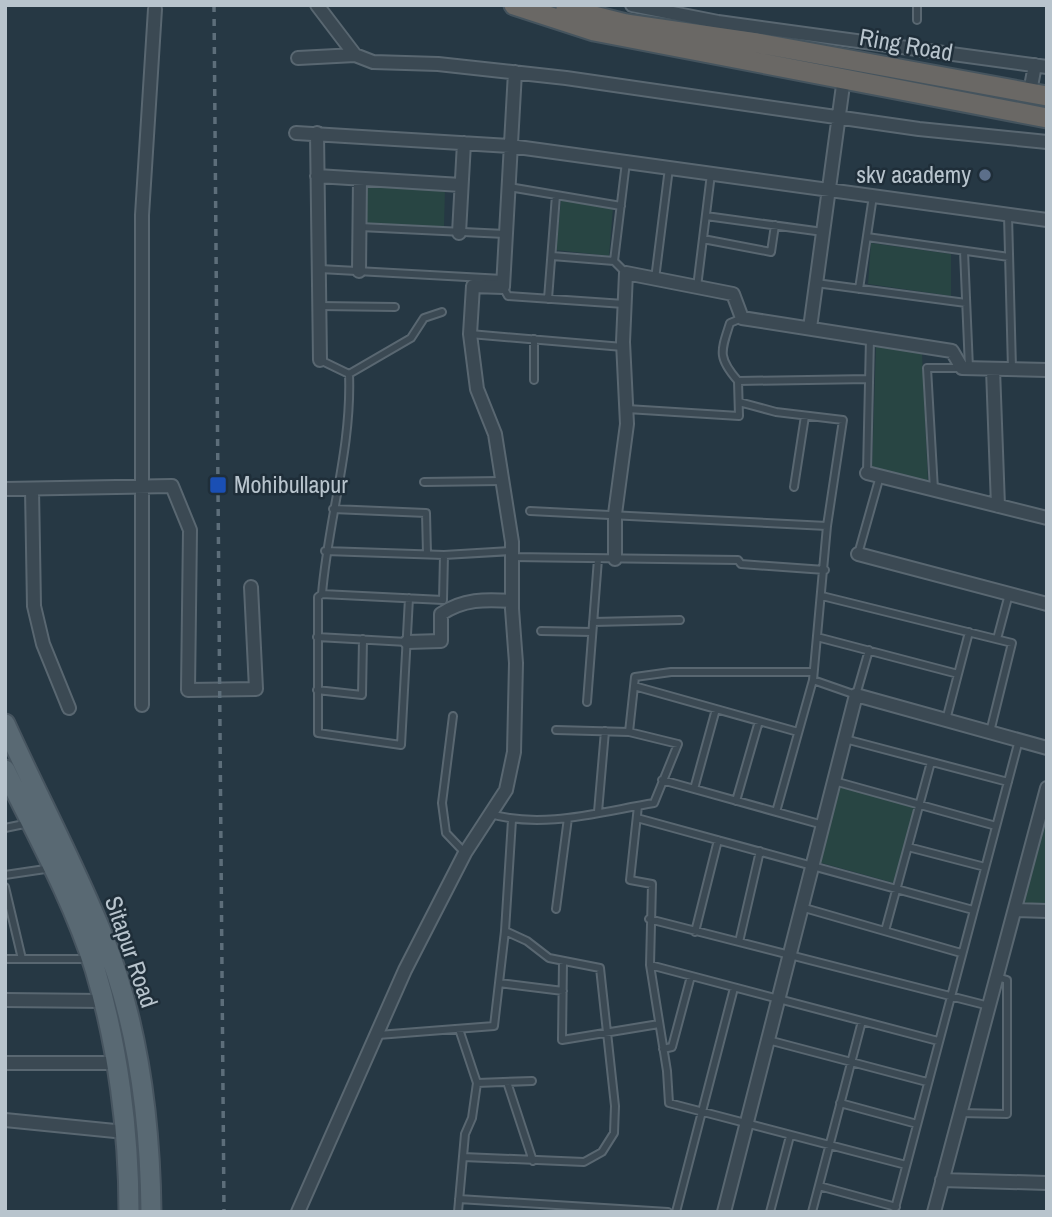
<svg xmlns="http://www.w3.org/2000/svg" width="1052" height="1217" viewBox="0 0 1052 1217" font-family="'Archivo Narrow',sans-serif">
<rect width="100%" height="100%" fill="#263844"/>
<path fill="#284543" d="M366,184L445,188L444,227L365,223Z
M561,200L613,208L609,256L556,250Z
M871,243L951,254V296L868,284Z
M876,347L922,353L928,482L872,468Z
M839,787L915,807L894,883L818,862Z
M1047,810V906H1022Z"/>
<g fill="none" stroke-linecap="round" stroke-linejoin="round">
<defs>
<path id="service" d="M917,5V20
M509,187L621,206
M1008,215L1012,369
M706,216L823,232
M360,227L505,234
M867,237L1009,257
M703,239L771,252L775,225
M964,251L969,368
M552,256L614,261L626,273
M614,261L626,162
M320,269L503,279
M655,279L669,168
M816,283L966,303
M503,287L508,296L624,304
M697,287L711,174
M859,289L873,196
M548,299L556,195
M320,306L395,307
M742,318L730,323C721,351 717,357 738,381L869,379
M470,334L623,347
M320,360L349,374L411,338L424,318L442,312
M349,374C352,448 328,520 322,594L318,597V733L401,745L409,598
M534,380V339
M739,402L776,412L843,420L827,526L813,680L776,812
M627,409L739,416L738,381
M867,472L870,338
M424,482L501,481
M794,487L805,416
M934,490L927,368H960
M333,509L426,513L427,554
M530,511L827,526
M325,551L444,555L512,551
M858,554L880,476
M512,557L738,560L741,564L825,570
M322,594L443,600L444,555
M822,596L1012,643L990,732
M593,622L680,620
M541,631L592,632
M317,637L407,642
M817,637L958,674
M997,639L1009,594
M813,680L856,695L869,650
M634,686L798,732
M317,690L362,695L363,639
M587,702L598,559
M453,716L442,803L446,833L465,853
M946,720L969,632
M629,732L635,677L671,672H813
M845,739L1008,782
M662,780L823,825
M834,781L996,826
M694,789L716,709
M736,801L759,721
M638,806L630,880L652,884L650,965L667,1071L669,1103L906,1165
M598,812L605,731
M490,814C544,829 599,812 654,803L678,744L629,732L556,730
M637,818L973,910
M5,828L29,823
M908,847L985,867
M5,875L52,868
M5,887L22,959
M801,907L961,953
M556,909L568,818
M649,919L989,1006
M885,931L931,762
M695,932L718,840
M739,942L760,851
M5,959H89
M563,961L562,1040L659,1024
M650,965L938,1041
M499,983L563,991
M378,1035L494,1026L505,931L512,820
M768,1040L927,1082
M663,1049L672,1047L691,976
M507,1082L533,1161
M477,1083L532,1081
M840,1103L917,1124
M960,1113L1007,1114V980L997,977
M463,1157L584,1162L602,1152L614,1133L615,1106L600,968L549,958L527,941L505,931
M819,1186L896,1207
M459,1199L668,1212
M458,1212L465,1134L472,1118L477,1083L459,1029
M676,1212L734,988
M770,1212L790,1136
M812,1212L862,1021
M894,1212L1019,740"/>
<path id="minor" d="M317,5L355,55L373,62L438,64L566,78L919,129L1047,142
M632,5L718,22L1047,67
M298,58L355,55
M1030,92L1035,65
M296,133L510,146L1047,220
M317,133L320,360
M317,176L461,185
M459,233L464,143
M359,271L360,179
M810,328L844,78
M993,369L998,506
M867,473L1047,518
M5,489L172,486L190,530L188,690L256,689L251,587
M32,489L34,606L43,644L69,708
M858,554L1047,604
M615,559V514L627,424L623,342L626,273L733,294L742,318L952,351L962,368L1047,370
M407,642L441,641V614C463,599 485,599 512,601
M142,705V215L155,9
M1015,910L1047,911
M5,1000L102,1001
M5,1063H115
M5,1120L125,1132
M942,1180L1047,1183
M298,1212L405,970L465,853L506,790L514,752L516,663L512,609V542L495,434L477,389L470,334L473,286L503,287L515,72
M724,1212L856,695L1047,748
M934,1212L1047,788"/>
<path id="primary" d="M5,724C37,795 74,864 103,936C138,1022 150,1120 151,1212
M5,770C37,835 73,900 95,969C118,1046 129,1132 129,1212"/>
<path id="trunk" d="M514,5L594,31L1047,118
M566,9L626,24L757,43L1047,96"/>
</defs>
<use href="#service" stroke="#596771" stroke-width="10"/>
<use href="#minor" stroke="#596771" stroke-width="16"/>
<use href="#primary" stroke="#475560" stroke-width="23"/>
<use href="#trunk" stroke="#45545e" stroke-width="23"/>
<use href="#service" stroke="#3b4953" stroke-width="6"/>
<use href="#minor" stroke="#3b4953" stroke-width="12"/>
<use href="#primary" stroke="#596973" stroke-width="19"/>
<use href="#trunk" stroke="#6a6865" stroke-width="19"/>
<path stroke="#5d6e7a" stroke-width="3.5" stroke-dasharray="7 7" stroke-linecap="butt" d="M214,5L224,1212"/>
</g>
<circle fill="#5c6f8a" stroke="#1f2e39" stroke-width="2.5" cx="985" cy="175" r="7"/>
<rect fill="#1a4fb4" stroke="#1f2e39" stroke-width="2.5" x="209" y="476" width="18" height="18" rx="3.5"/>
<g text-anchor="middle" stroke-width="5" stroke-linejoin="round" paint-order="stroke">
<g font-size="24" fill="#b8c4cd" stroke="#1f2e39">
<text transform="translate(906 45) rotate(10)" y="8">Ring Road</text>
<text transform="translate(131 952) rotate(71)" y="8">Sitapur Road</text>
</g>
<g font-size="24" fill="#b8c4cd" stroke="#1f2e39" text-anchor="end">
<text x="971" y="183">skv academy</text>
<text x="234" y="493" text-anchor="start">Mohibullapur</text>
</g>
</g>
<rect width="1052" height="1217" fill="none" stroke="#b8c4cd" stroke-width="14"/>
</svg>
